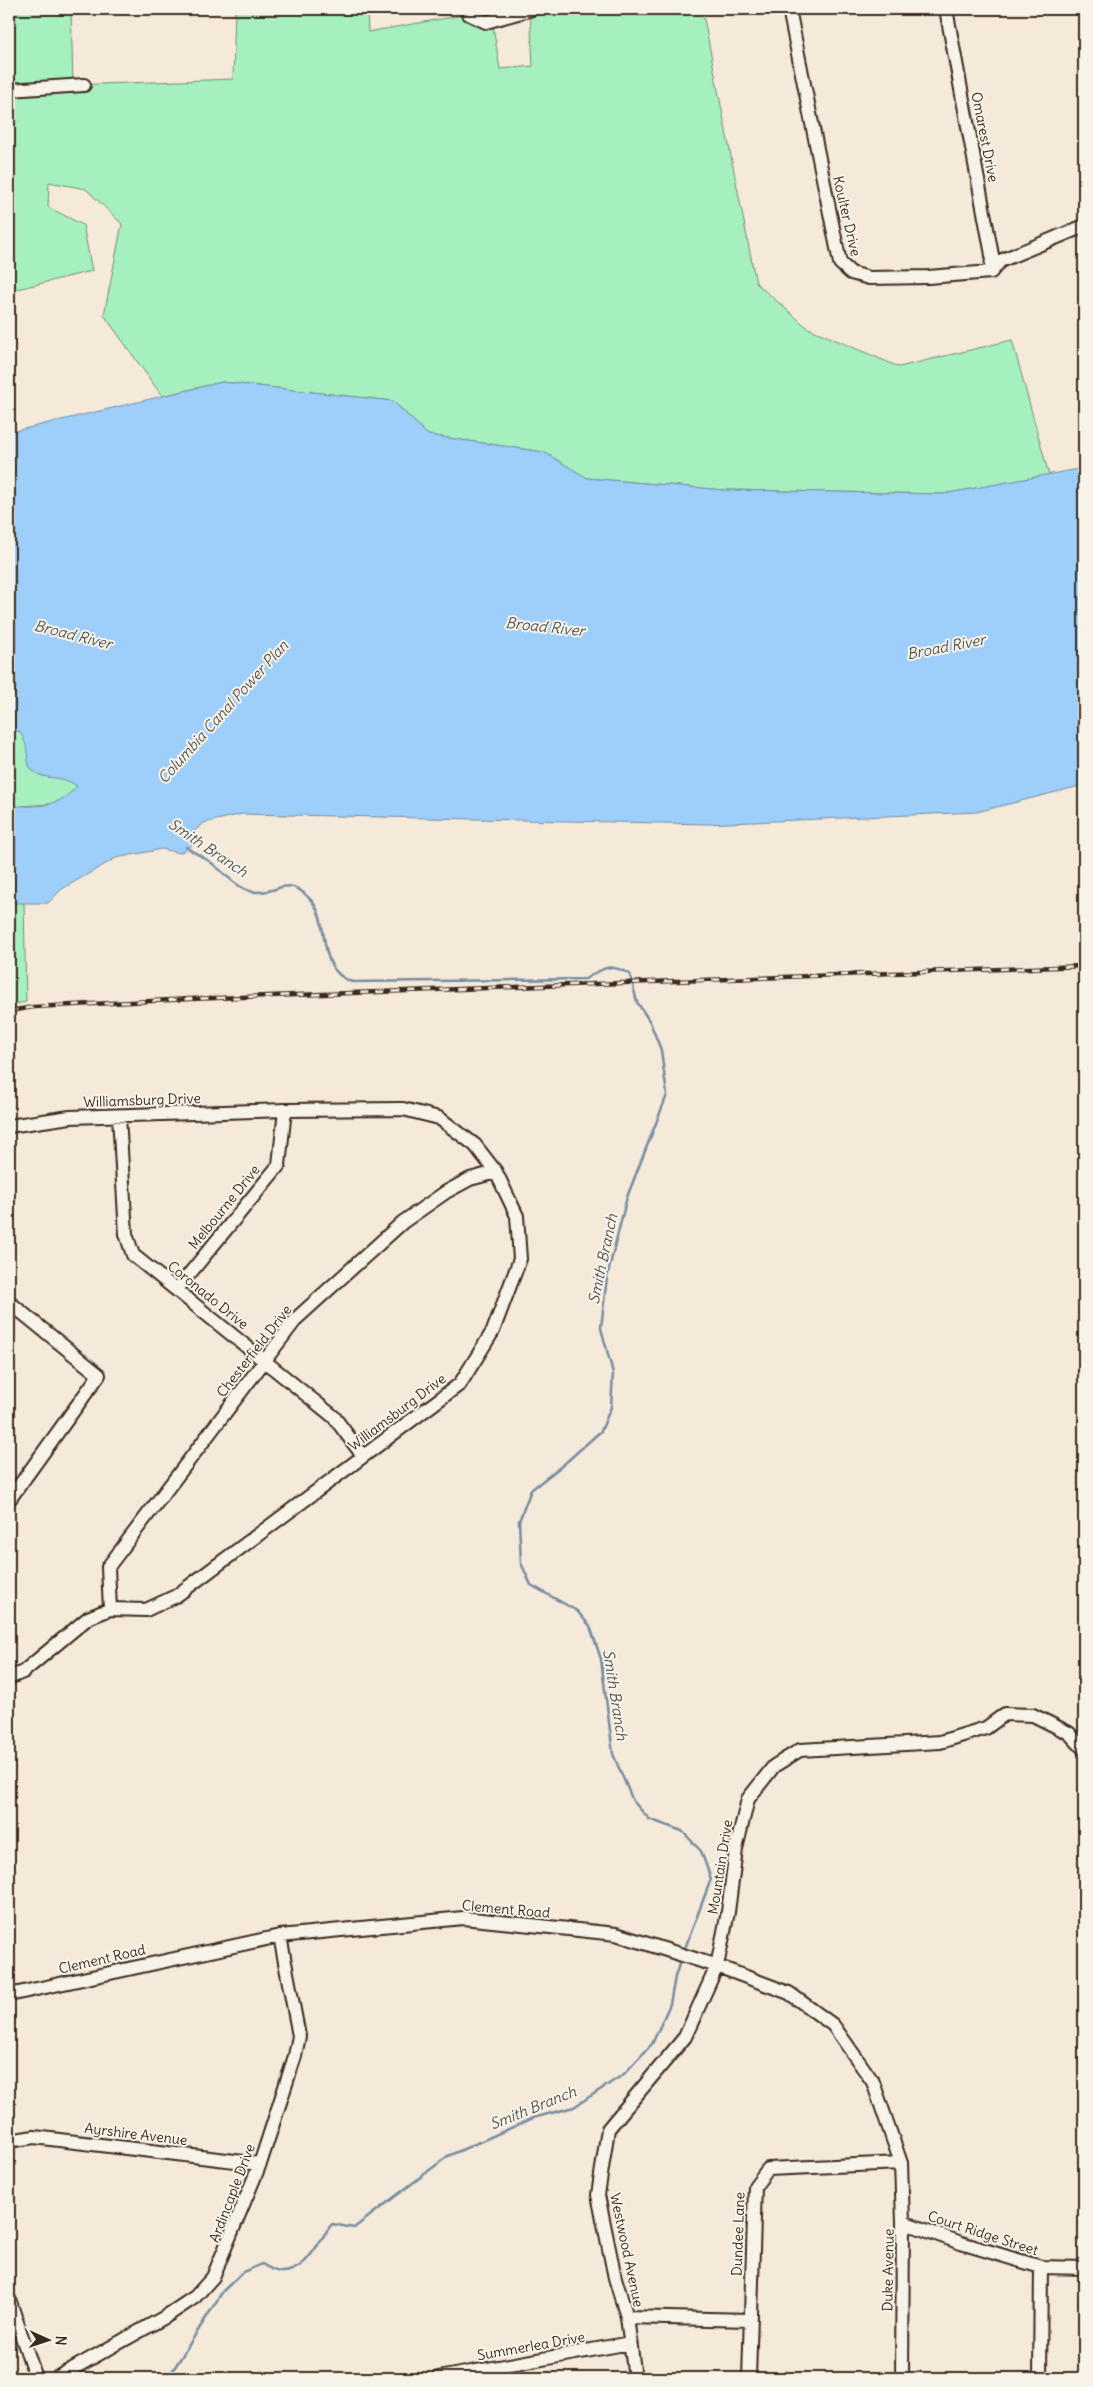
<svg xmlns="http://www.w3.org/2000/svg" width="1093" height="2387" viewBox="0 0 1093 2387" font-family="Delius,sans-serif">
<rect width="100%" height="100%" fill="#f5e9d9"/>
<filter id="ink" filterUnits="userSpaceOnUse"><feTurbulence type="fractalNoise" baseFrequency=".02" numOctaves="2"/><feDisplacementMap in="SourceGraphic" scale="10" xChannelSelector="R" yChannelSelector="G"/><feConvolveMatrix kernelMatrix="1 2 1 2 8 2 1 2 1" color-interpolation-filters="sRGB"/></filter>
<g filter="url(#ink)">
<path fill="#a6f0bf" stroke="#708d6e" d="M9,9H71L73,85L233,79L235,9H367L368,32L469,14L492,20L500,69L533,66L530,9H702L756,283L808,328L899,367L1012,340L1049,475L943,494L724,490L587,478L543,452L428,435L393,401L222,382L162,396L104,315L122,224L86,189L49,182L48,207L83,225L92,271L9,291Z
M9,731H19L26,739L29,766L43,776L67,779L78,786C57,808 49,803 22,806L26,1002L9,1005V903H16L14,806H9Z"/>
<path fill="#9dcffa" stroke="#768da2" d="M222,382L393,401L428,435L544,452L587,478L724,490L943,494L1084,468V785L977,812L707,824L242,814L204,823L192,833L195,843L180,853L162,849L116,858L62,889L48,903H9V806C38,806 57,809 77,786C61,774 44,781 33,771C24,764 31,745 19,731H9V436L15,431Z"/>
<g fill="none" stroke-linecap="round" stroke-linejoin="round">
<path stroke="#768da2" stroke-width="2.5" d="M186,847C193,852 201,856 209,861C222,870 238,891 256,892C280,893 287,875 309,898C333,921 313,968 352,982L585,979C605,968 607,962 630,974L637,1002L650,1022L661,1050L667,1095L627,1197L607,1277L601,1328L613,1373L611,1407L601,1431L564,1464L531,1490L519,1521L521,1563L531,1585L577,1611L590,1626L601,1659L613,1754L633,1801L649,1819L682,1831L701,1851L711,1879L684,1951
M168,2378L223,2291L243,2272L262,2264C267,2267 274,2271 280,2272C307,2273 318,2241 332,2224L354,2228L448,2156L533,2118L574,2107L624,2074L652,2044L670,2004L675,1977L681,1958"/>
<defs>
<path id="minor" d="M468,9L469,14L486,22L532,9
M789,9L840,263L851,273L869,278L928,277L991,272L1000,261L1084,226
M946,9L992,255L991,272
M9,90L84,85
M119,1116L126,1234L133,1255L334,1417L363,1456
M9,1126L70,1117L285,1110L403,1109L439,1118L475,1145L496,1172L517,1216L520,1259L493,1331L460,1384L176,1596L146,1610L110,1609L88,1618L23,1672L9,1678
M177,1289L279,1165L285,1110
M9,1302L99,1375L9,1500
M110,1609L108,1567L297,1318L403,1222L446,1192L470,1179L496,1172
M9,1995L280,1936L463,1918L616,1934L717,1966L789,1993L833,2025L873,2082L901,2163L903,2222L902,2378
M9,2141L34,2137L260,2164
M903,2222L961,2243L1041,2267L1084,2268
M9,2299L36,2378
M627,2317L750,2320
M56,2378L165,2317L195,2297L213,2277L260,2164L295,2056L299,2036L280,1936
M438,2378L630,2343
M635,2378L627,2317L615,2278L598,2195L608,2129L685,2037L717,1966L728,1912L736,1849L748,1799L774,1766L800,1750L940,1742L986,1728L1005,1714L1033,1715L1069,1733L1084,1749
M749,2378L755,2186L768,2169L901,2163
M1040,2378L1041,2267"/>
</defs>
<use href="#minor" stroke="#3b2a1e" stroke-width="16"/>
<use href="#minor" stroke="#f7f3e8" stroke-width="12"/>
<defs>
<path id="rail" d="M9,1011L34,1007L190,999L1084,966"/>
</defs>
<use href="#rail" stroke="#3b2a1e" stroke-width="4.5"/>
<use href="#rail" stroke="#f7f3e8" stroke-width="2.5" stroke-dasharray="8" stroke-linecap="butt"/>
</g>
</g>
<g text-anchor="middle" stroke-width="4" stroke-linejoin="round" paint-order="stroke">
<g font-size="14" fill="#3b2a1e" stroke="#f7f3e8">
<text transform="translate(985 137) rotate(79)" y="5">Omarest Drive</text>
<text transform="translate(847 216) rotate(77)" y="5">Koulter Drive</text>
<text transform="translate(142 1100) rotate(-2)" y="5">Williamsburg Drive</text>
<text transform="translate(224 1207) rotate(-51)" y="5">Melbourne Drive</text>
<text transform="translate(208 1295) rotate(39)" y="5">Coronado Drive</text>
<text transform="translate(254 1351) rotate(-52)" y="5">Chesterfield Drive</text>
<text transform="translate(397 1412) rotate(-37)" y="5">Williamsburg Drive</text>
<text transform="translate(720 1867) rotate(-81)" y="5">Mountain Drive</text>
<text transform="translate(506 1909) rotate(5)" y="5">Clement Road</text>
<text transform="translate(102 1959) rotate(-13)" y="5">Clement Road</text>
<text transform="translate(136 2134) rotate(7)" y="5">Ayrshire Avenue</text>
<text transform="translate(232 2193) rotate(-69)" y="5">Ardincaple Drive</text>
<text transform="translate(983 2233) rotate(18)" y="5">Court Ridge Street</text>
<text transform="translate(738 2234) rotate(-88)" y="5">Dundee Lane</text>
<text transform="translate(627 2250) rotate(78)" y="5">Westwood Avenue</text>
<text transform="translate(888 2270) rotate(-89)" y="5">Duke Avenue</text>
<text transform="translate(531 2346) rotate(-10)" y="5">Summerlea Drive</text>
</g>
<g font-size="15" font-style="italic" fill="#545355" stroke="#f7f3e8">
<text transform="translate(545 627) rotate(6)" y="5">Broad River</text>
<text transform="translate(73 635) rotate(14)" y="5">Broad River</text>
<text transform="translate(946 647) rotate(-11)" y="5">Broad River</text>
<text transform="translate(223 712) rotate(-48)" y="5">Columbia Canal Power Plan</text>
<text transform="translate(208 848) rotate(34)" y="5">Smith Branch</text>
<text transform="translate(603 1259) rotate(-78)" y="5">Smith Branch</text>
<text transform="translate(615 1695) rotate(81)" y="5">Smith Branch</text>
<text transform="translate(533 2108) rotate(-22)" y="5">Smith Branch</text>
</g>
</g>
<rect width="1093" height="2387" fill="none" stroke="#f7f3e8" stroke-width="30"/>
<rect x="15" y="15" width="1063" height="2357" fill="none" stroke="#3b2a1e" stroke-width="2" filter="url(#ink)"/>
<g transform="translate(48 2340) rotate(93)" stroke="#f7f3e8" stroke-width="4" paint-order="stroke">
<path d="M0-4L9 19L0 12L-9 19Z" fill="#3b2a1e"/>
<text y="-8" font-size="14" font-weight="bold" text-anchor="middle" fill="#3b2a1e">N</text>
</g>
</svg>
